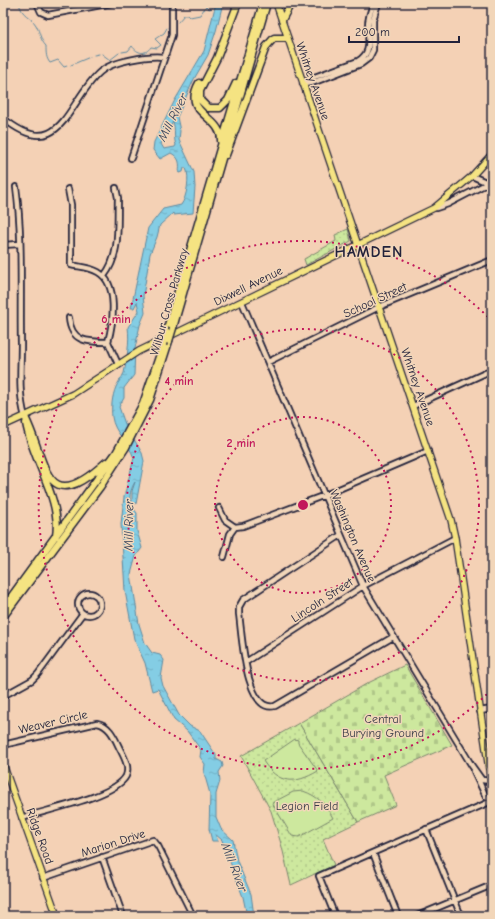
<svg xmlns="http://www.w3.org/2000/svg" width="495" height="919" viewBox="0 0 495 919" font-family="'Comic Neue',sans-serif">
<defs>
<pattern id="grass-dots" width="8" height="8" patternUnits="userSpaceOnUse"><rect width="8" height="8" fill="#cde89e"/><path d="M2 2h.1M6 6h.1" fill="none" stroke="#b0c789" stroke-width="1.8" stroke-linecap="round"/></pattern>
<pattern id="cemetery-stones" width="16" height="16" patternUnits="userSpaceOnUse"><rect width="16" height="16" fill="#cde89e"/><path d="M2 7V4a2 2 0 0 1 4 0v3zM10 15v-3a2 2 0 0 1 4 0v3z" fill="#b0c789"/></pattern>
<pattern id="water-ripples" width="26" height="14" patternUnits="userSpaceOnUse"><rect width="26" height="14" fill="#84cde4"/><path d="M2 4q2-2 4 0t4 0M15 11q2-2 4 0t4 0" fill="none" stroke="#72b0c4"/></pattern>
</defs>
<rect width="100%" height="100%" fill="#f4d1b5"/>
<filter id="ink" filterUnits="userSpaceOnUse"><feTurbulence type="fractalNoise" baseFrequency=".025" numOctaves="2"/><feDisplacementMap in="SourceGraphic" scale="8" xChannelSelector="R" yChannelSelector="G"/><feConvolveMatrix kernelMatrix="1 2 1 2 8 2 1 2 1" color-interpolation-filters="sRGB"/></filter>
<g filter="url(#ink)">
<path fill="url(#grass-dots)" stroke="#78856c" d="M348,229L351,241L306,265L304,259L336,241L335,235Z
M299,723L358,822L323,839L334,865L291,885L282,847L271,811L241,756Z"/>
<path fill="url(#cemetery-stones)" stroke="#78856c" d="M405,665L452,745L384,775L396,805L358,822L299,723L368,683Z"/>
<path fill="#cde89e" stroke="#78856c" d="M295,739L298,740V743L318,771C295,785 278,784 263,761Z
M303,791C318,796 326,805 333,818L299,837L292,836L272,803L293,792Z"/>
<path fill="url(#water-ripples)" stroke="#5d89a0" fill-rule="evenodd" d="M216,3H223L216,31L208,55L194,79L177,117L180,131L179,140L194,172L195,187L193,213L174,215L173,213L160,225L157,237L150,254L143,296L145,313L140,325L135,348L134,375L124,388V398L119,407L125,424L142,453L144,461L136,504L132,503V491L135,482C128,494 128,502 137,513V531L142,548L136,556L131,574L139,624L145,643L152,653L160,655L164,660L161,678L163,686L179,715L190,726L200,731L216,755V759L222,762L223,766L219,772L220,781L216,794V817L221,829L233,840L237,861L251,894L254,916H247L243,897L222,840L215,834L218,841H212L209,829L210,794L204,773L205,764L200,757L201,750L187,731L174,720L158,689L152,691L145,663L134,639L125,591L121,524L124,497L134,458C129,443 114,433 112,417C111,408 112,396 116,387C118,382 122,378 124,373C127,359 130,341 128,327L139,311L137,302L134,308H131L148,228L163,209L181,205C187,197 190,177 186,168H184L183,172L179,173C180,163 180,158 171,153L160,159L153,150L154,142L175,100L204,51ZM173,122C176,130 173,137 176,145L175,147L164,149L161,144Z"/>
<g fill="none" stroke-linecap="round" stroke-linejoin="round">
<path stroke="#5d89a0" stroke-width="1" d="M19,3C22,17 30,15 36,25C40,32 40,40 46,46C46,53 46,58 50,63L58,60L64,67L67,66
M178,22L184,15H188L190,17L200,15L206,6L209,9L215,6
M122,52L128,51L132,46C138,54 145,55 151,47L157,48L161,45L155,39L164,33L167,28
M102,54L110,60L119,53
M94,55L99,54
M71,65L90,57"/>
<defs>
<path id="minor" d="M37,3L41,12L48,15L112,3
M303,84L312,83L361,64L369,58L373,50V20L378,3
M303,84L309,79L358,61C372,53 368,41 368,27C368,19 370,11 374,3
M3,118C61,166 67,101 100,72C112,61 149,55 164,57
M131,158L172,35V3
M472,176L488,183
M16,187C23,239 20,292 21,344C21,369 18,392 25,417
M68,189L71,205V265C80,267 89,267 98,272C119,284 113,323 108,342L118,364
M436,208L448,204L492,181
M3,245L19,244
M104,276C121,255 117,224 118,198L116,188
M242,302L363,586L472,766L482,780L491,781
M69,318C71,342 87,342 108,342
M268,362L379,307L492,260
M413,406L492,370
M219,508L225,520L235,527L243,526L325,495L428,451
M341,535L243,600L239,607V614C242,633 245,714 275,706L393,637
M224,557L230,534L235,527
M78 604a11 11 0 1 1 22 0a11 11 0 1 1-22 0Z
M246,662L363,586L455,538
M3,696L32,680L38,674L83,613
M480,711L492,709
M3,745L97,723C110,725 115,739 120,749C124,757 130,767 126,776C115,797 45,810 22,818
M474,771L486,797L492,800
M426,829L461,916
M373,853L398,916
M102,857L123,916
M43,878L153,840L158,846L193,916
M335,916L319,876L492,801
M417,916L492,885"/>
<path id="major" d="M276,3L451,520L455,538L492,790
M3,426L73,394L139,351L434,208L472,176L492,154
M3,764L57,916"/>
<path id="highway" d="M278,3H286
M282,20L291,3
M199,83C181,115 222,115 221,141
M236,83L228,100L220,108H208L200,100V91L217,58L238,3
M226,155L266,47L274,38H287
M173,328L267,3
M166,332L263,3
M25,417C48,463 43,519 106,462
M26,423C32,460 62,499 56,536
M3,608L116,453L143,404L163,345
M3,617L100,487L126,447L150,400L169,341"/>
</defs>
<use href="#minor" stroke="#22223b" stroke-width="8"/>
<use href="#major" stroke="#22223b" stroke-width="8"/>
<use href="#highway" stroke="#22223b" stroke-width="9"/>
<use href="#minor" stroke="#f2d6b9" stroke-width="4.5"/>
<use href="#major" stroke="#f5e382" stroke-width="5.5"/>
<use href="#highway" stroke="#f5e382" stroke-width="6"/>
<defs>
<path id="highway-bridge" d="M169,341L173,328
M163,345L166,332"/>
</defs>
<use href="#highway-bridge" stroke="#22223b" stroke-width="9" stroke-linecap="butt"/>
<use href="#highway-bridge" stroke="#f5e382" stroke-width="6"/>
</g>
</g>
<g fill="none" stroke="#c2185b" stroke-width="2" stroke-dasharray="2 4">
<circle cx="303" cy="505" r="88"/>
<circle cx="303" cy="505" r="176"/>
<path d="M491 690A264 264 0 1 1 491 320"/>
</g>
<g text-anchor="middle" stroke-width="3" stroke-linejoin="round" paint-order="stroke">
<g font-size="12" fill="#22223b" stroke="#f2d6b9">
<text transform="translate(313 81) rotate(71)" y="4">Whitney Avenue</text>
<text transform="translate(248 286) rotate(-26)" y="4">Dixwell Avenue</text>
<text transform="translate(375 300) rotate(-25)" y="4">School Street</text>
<text transform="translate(169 302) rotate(-74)" y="4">Wilbur Cross Parkway</text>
<text transform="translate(418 387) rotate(71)" y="4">Whitney Avenue</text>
<text transform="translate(353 536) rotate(67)" y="4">Washington Avenue</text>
<text transform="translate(322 600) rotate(-33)" y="4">Lincoln Street</text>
<text transform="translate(53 722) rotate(-13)" y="4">Weaver Circle</text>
<text transform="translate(40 836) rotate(70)" y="4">Ridge Road</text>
<text transform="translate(113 843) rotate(-18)" y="4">Marion Drive</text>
</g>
<g font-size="12" fill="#3c404a" stroke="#f2d6b9">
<text x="383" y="723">Central<tspan x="383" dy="14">Burying Ground</tspan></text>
<text x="307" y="810">Legion Field</text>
</g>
<g font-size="13" font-style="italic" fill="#36445d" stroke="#f2d6b9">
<text transform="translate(172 117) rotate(-63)" y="5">Mill River</text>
<text transform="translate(128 525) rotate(-89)" y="5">Mill River</text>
<text transform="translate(235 867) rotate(69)" y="5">Mill River</text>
</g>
<g font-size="16" font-weight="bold" letter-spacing="1" fill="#22223b" stroke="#f2d6b9">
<text x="369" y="257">HAMDEN</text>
</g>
</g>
<circle cx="303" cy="505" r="6" fill="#c2185b" stroke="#f2d6b9" stroke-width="2"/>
<g font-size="12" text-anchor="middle" font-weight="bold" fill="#c2185b" stroke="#f2d6b9" stroke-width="3" stroke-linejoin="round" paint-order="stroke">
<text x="116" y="323">6 min</text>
<text x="179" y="385">4 min</text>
<text x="241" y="447">2 min</text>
</g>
<rect width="495" height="919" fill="none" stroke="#f2d6b9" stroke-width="16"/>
<rect x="8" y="8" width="479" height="903" fill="none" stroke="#22223b" stroke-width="1.5" filter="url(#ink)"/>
<path d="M349 36v6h110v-6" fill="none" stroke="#22223b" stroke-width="2"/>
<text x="355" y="36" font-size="12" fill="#22223b" stroke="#f2d6b9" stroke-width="3" paint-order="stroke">200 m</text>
</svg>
